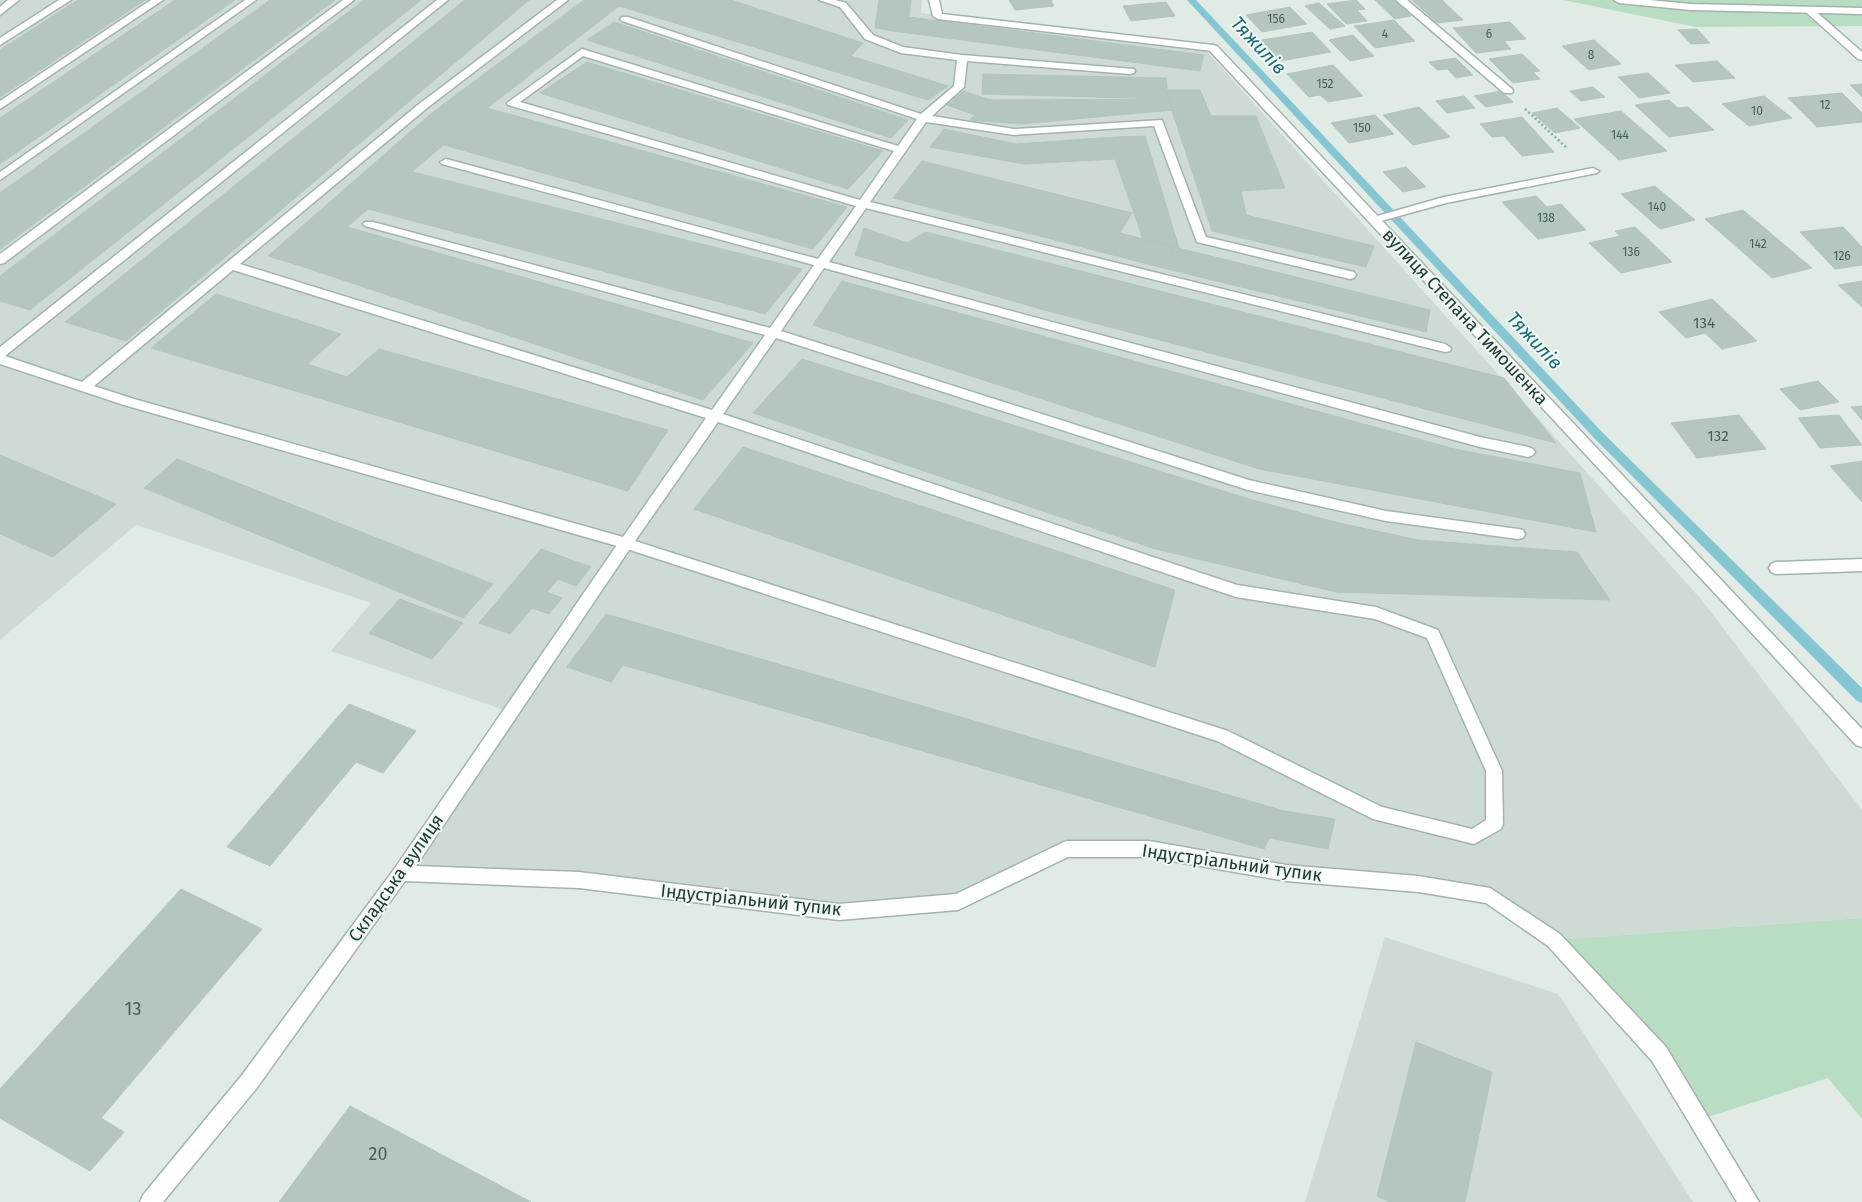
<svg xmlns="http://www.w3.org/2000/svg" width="1862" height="1202" viewBox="0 0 1862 1202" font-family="'Fira Sans',sans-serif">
<rect width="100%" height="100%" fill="#e0ebe6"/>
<path fill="#cedbd5" d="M0,0H922L921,13L1203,47L1701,599L1862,810V918L1554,940L1490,896L1149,849H1066L958,902L840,912L579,880L401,873L511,712L331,651L371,603L136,525L0,640Z
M1385,937L1558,994L1693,1202H1305Z"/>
<path fill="#b8ddc2" d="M1563,0H1862V26L1696,27Z
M1862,918V1119L1828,1078L1699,1120L1659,1054L1554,940Z"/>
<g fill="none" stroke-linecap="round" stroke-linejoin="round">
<path fill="#86c6d2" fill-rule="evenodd" d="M1187,0H1196L1603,433L1862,688V703L1857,701L1595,439Z"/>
</g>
<path fill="#b5c6bf" stroke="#b2c5bd" d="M78,0H145L0,97V50Z
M175,0H235L0,164V118Z
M270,0H335L0,249V193Z
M364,0H421L30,310L0,301V276Z
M465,0H529L126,341L65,322Z
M584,0H627L487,108L301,266L268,256L433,112Z
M627,0H731L863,43L851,56L948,86L928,100L619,6Z
M879,0H911L909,17L900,32L875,28Z
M1009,0H1051L1054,6L1015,10Z
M1356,0L1365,9L1357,10L1367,21L1346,24L1327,4Z
M1375,0H1394L1411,16L1395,19Z
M1412,0H1442L1463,20L1437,23Z
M1166,2L1175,16L1131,21L1123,6Z
M1319,3L1345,26L1330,29L1305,6Z
M1290,7L1307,24L1262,32L1246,15Z
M909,17L1204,55L1200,71L900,32Z
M1394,20L1415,41L1375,48L1354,26Z
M614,22L908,120L891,138L587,40Z
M1510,22L1526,39L1504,41L1511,49L1476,53L1453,28Z
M1697,29L1710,43L1691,44L1678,30Z
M1312,32L1331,52L1274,62L1256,41Z
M1353,35L1374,56L1350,61L1329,40Z
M1594,40L1621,64L1589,70L1562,46Z
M1522,54L1540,71L1533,72L1540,79L1513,83L1489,59Z
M1456,58L1473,75L1456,78L1447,69L1437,70L1429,62Z
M1717,61L1735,78L1693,82L1675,65Z
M587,62L883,151L848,189L540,93Z
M1333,65L1363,96L1328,102L1320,95L1309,97L1287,74Z
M1648,73L1670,93L1639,98L1618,77Z
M983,74L1166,78L1168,99L982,94Z
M1862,84V97L1850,85Z
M1593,87L1605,97L1581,101L1570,91Z
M1167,90H1200L1211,116H1256L1285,188L1241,191L1246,215L1374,246L1366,267L1212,231L1168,99Z
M963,91L991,100L975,115L947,105Z
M1501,91L1513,102L1486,107L1474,96Z
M1842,93L1862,113V122L1817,127L1788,98Z
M1464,96L1475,108L1447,113L1436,101Z
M1764,96L1792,118L1749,126L1722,104Z
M1168,99L1172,110L1021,124L970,120L991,100Z
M1669,100L1678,108L1688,107L1714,130L1669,137L1635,105Z
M1419,107L1450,137L1413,145L1383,115Z
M487,108L847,207L813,249L444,145Z
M1557,108L1580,128L1555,133L1532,113Z
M1621,111L1667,151L1619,160L1574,119Z
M1375,115L1394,134L1349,143L1331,123Z
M1522,117L1554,152L1522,156L1504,136L1492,137L1480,124Z
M944,129L1016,144L1115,137V159L1024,164L930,147Z
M1145,136L1179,248L1143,239L1115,159V137Z
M922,161L1132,213L1120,233L1174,247L1163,268L893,198Z
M1406,167L1426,187L1403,192L1383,172Z
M413,172L802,269L765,314L368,209Z
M1655,186L1695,220L1660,229L1621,194Z
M1536,196L1547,207L1561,204L1586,230L1538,239L1502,202Z
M1743,210L1812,268L1772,278L1705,219Z
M347,227L753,343L703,400L301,266Z
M1635,227L1672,262L1621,273L1589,243L1620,236L1615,231Z
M1843,227L1862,247V265L1835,269L1800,232Z
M864,228L907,243L926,232L1504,378L1556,443L1044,310L855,255Z
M1174,247L1430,310L1426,332L1163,268Z
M842,281L1455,449L1580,473L1596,532L1259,469L813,325Z
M1862,281V307L1838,285Z
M216,294L341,334L307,364L347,377L322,399L151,348Z
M1712,299L1757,341L1722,349L1705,333L1686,338L1659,312Z
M379,349L668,430L628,491L322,399Z
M802,359L1249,499L1339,523L1418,540L1577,552L1610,600L1336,592L1152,548L753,413Z
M1818,381L1839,402L1800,410L1780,389Z
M1862,406V420L1851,407Z
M1739,415L1766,449L1697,458L1671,423Z
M1839,415L1862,445L1820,448L1798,418Z
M743,447L1175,590L1155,667L694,509Z
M0,455L116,504L53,557L0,534Z
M177,459L493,584L463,618L144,488Z
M1862,461V502L1830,466Z
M541,549L591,567L576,586L558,579L547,592L562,598L549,614L532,608L510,634L479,623Z
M400,599L463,623L432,659L369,633Z
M606,614L1284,811L1335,819L1328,849L1269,838L1264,849L623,665L611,682L567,667Z
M349,704L416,731L383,773L356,762L270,866L227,847Z
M181,889L262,929L101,1118L124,1132L90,1171L0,1118V1089Z
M1416,1042L1492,1072L1465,1202H1390L1377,1196Z
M350,1106L531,1202H279Z"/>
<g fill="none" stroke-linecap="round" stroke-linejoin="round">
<defs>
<path id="service" d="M8,0H19L0,15V7Z
M59,0H71L0,45V38Z
M151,0H163L0,109V101Z
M245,0H256L0,180V172Z
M343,0H354L4,263L0,264V254Z
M437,0H448L5,356L82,382L419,104L557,0H568L427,108L240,264L712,410L765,335L365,226L363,224L365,222H373L770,328L814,265L442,164L440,162L446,159L450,160L818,259L856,206L508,105L507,103L582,49L898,146L917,119L622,21L620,19L622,17H628L921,114L954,86L957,60L901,53L865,39L840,7L819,0H835L846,3L873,35L903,47L962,55L1134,69L1135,71L1134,73L1130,74L967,61L964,87L932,116L1014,129L1162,120L1206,237L1354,272L1356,275L1354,278L1350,279L1197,242L1154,126L1014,135L926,122L870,202L1445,344L1451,348L1450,351L1445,352L866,208L829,262L1480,437L1528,447L1533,449L1535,452L1533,455L1528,457L1480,447L824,268L781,331L1249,480L1386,511L1518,529L1523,530L1525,534L1523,538L1518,539L1386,521L1248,490L776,338L723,414L1237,585L1376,607L1438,630L1502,771L1503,824L1501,829L1474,844L1373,819L1217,741L624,548L124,405L0,364V347ZM583,56L894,151L860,200L520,102ZM233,270L706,418L623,537L134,399L94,386ZM718,422L1236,597L1375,619L1427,638L1486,771V820L1472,829L1382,807L1228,731L635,541Z
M929,0H939L942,14L1213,45L1218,48L1213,51L938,19L933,16Z
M1396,0H1407L1512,89L1513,91L1512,93H1504Z
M1810,8L1813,9L1862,52V60L1858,59L1807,13V9Z
M1593,168L1599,171L1597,173L1446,203L1374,223L1368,220L1370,218L1444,197Z"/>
<path id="minor" d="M1614,0H1649L1691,4L1862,8V14L1691,10L1619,3Z
M1213,45L1217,46L1862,729V747L1856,745L1209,50L1208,48Z
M626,538L631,539L633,543L631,547L416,866L579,872L839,904L956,894L1066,841H1149L1286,865L1418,876L1490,888L1560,934L1666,1047L1759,1202H1737L1652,1061L1548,946L1486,903L1418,892L1286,881L1149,857H1068L958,910L839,920L579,888L405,881L256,1089L163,1202H140L143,1195L242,1075L395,868L621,539Z
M1862,559V571L1776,574L1771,572L1769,568L1771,564L1776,562Z"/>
</defs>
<use href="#service" stroke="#a3b3ad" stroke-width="3"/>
<use href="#minor" stroke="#a3b3ad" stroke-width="3"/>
<path stroke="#7fafa0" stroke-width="2.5" stroke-dasharray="2 2.5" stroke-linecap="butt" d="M1525,109L1568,149"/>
<use href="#service" fill="#fff" fill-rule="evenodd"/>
<use href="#minor" fill="#fff" fill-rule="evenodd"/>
</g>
<g text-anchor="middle" stroke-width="4" stroke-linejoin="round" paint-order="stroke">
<g font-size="12" fill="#455e57">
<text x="1276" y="23">156</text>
<text x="1385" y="38">4</text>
<text x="1489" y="38">6</text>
<text x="1591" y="59">8</text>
<text x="1325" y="88">152</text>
<text x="1825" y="109">12</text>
<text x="1757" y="115">10</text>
<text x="1362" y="132">150</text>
<text x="1620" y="139">144</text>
<text x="1657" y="211">140</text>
<text x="1546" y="222">138</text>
<text x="1758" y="248">142</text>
<text x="1631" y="256">136</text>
<text x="1842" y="260">126</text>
</g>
<g font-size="15" fill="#455e57">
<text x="1704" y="328">134</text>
<text x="1718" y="441">132</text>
</g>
<g font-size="18" fill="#203c34" stroke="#f0f8f4">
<text transform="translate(1465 317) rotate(47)" y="6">вулиця Степана Тимошенка</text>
<text transform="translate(1232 863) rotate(8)" y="6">Індустріальний тупик</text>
<text transform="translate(396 878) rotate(-55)" y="6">Складська вулиця</text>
<text transform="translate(751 900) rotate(6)" y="6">Індустріальний тупик</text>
</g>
<g font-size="18" fill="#455e57">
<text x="133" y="1015">13</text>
<text x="378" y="1160">20</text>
</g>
<g font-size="19" font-style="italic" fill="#196978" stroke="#f0f8f4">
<text transform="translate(1259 45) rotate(47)" y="7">Тяжилів</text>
<text transform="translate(1535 340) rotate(47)" y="7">Тяжилів</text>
</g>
</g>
</svg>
